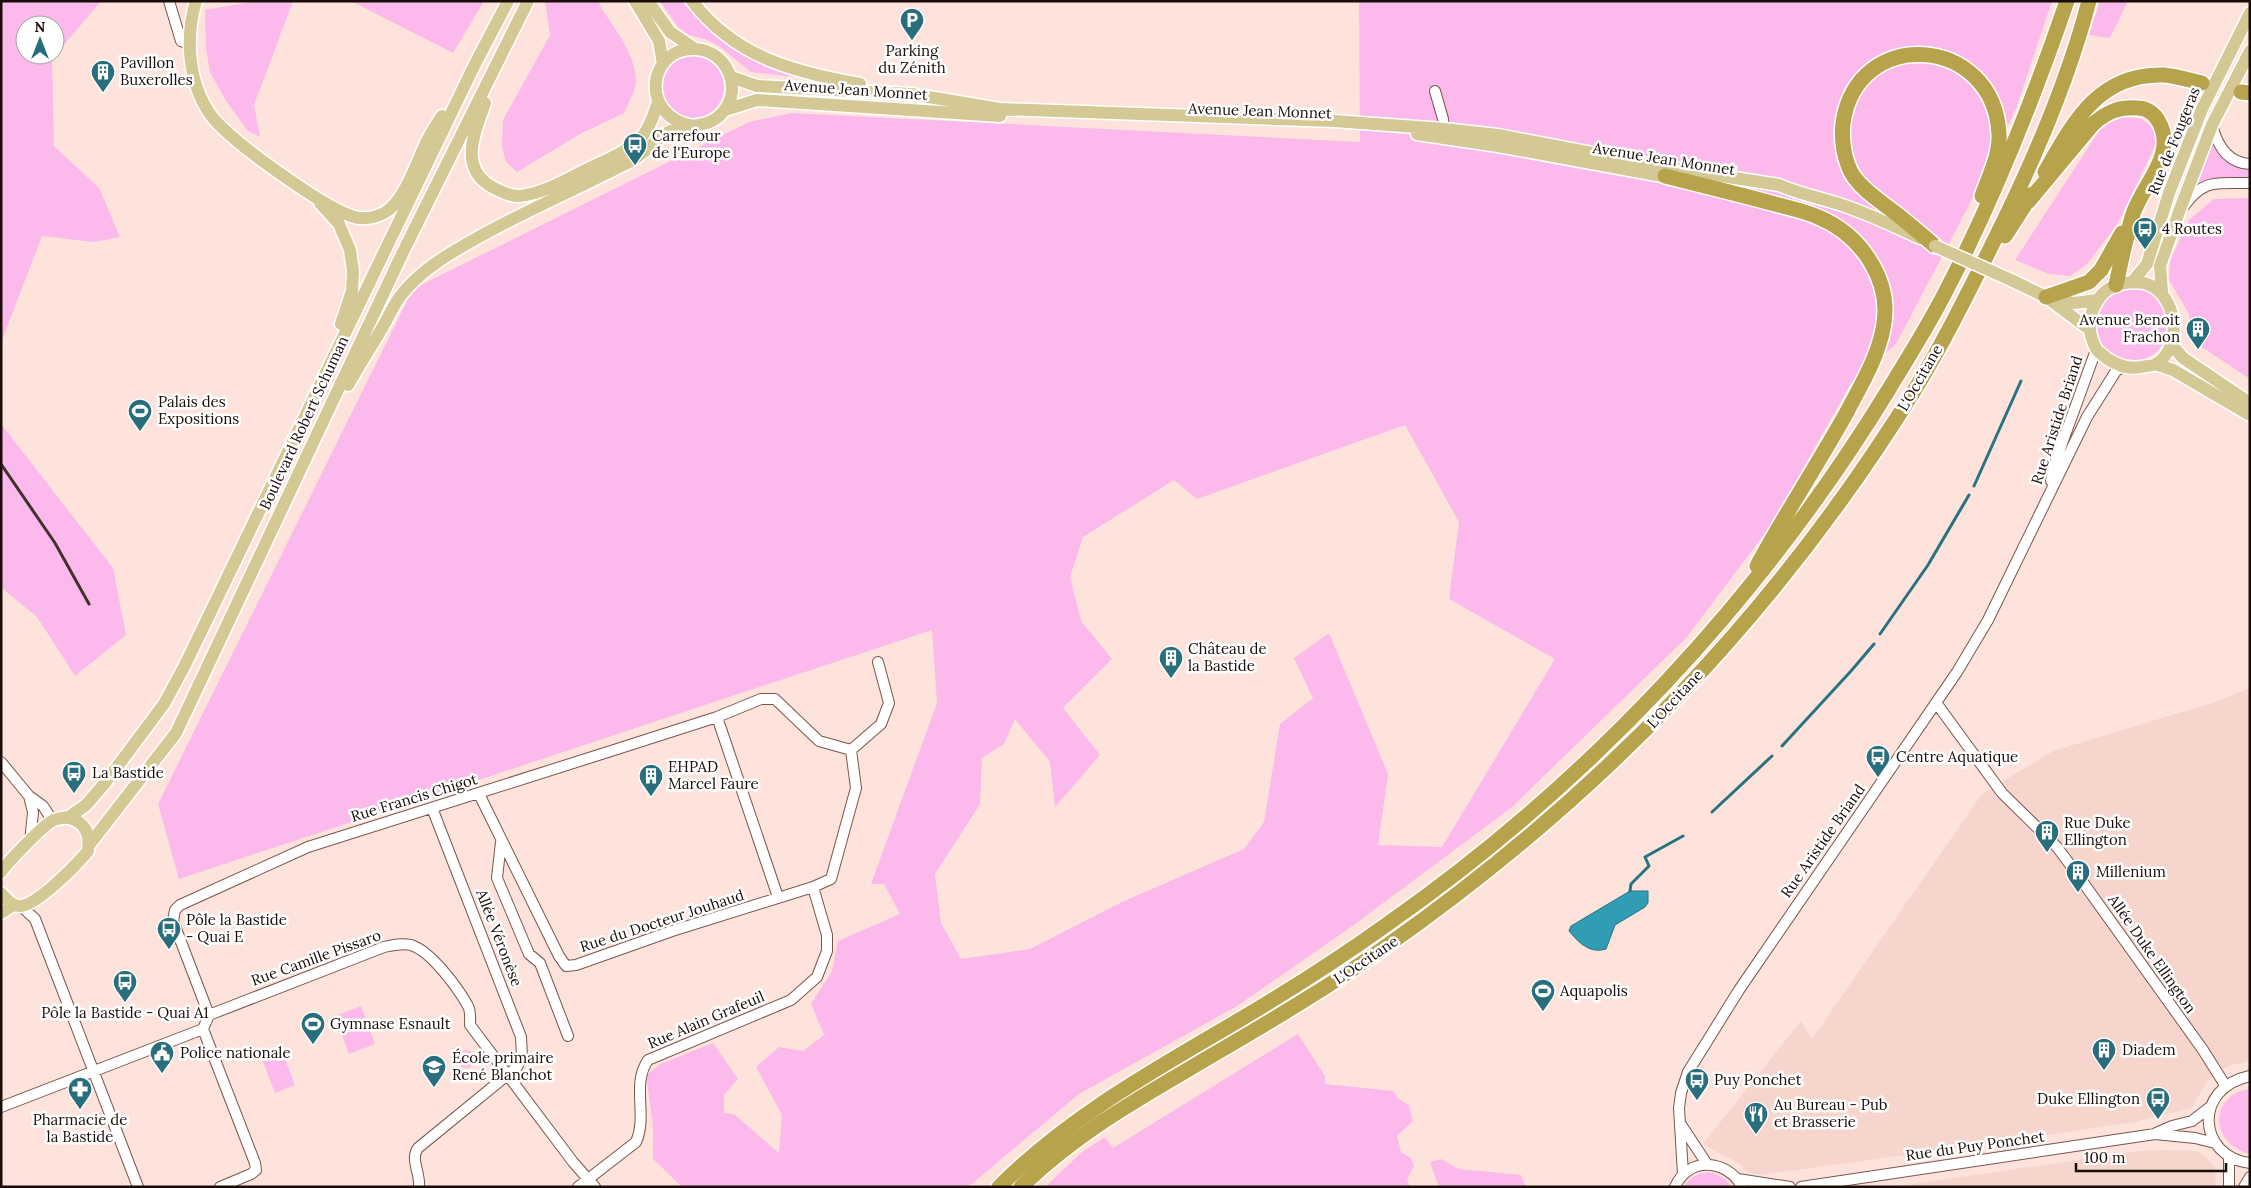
<svg xmlns="http://www.w3.org/2000/svg" width="2251" height="1188" viewBox="0 0 2251 1188" font-family="Lora,serif">
<rect width="100%" height="100%" fill="#fee3dc"/>
<path fill="#f5d5cc" d="M2250,688V1061L2231,1065L2219,1071L2207,1081L2192,1108L2134,1122L2029,1138L1760,1175L1747,1172L1740,1164L1703,1144L1801,1021L1812,1039L1982,794L2053,751L2215,702Z
M2164,1150L2197,1151L2204,1155L2215,1168L2216,1187H1893L2139,1151Z"/>
<path fill="#fbbaeb" fill-rule="evenodd" d="M1,1H101L52,59L54,146L99,188L120,237L94,242L42,236L1,343ZM25,25H55V55H25Z
M256,1H293L254,105L260,137L248,131L226,101L210,72L206,48L205,10Z
M351,1H484L453,53Z
M545,1H598C611,26 636,52 636,81C636,90 628,104 624,113L582,133L517,172L506,162L502,147L503,120L550,35Z
M660,1H681L708,28L746,57L804,78L751,72L719,46L705,39L689,35L678,27Z
M1359,1H2052L2016,109L1966,211L1896,344L1851,383L1772,524L1686,638L1512,807L1351,927L1237,1006L1079,1094L968,1187H682L653,1159V1125L646,1076L660,1064L713,1043L738,1079L724,1095V1113L734,1114L779,1153L782,1115L756,1067L779,1047L803,1051L824,1035L811,1004L832,971L838,941L900,914L884,884H871L937,703L932,630L179,879L158,804L413,289L749,122L792,113L1360,142ZM1405,425L1459,522L1449,599L1555,659L1442,847L1378,845L1388,774L1329,633L1294,658L1313,698L1280,724L1264,822L1244,849L1122,902L1030,949L961,959L941,923L935,874L980,804L982,758L1004,744L1015,719L1050,762L1055,807L1100,755L1063,708L1112,659L1081,621L1070,577L1083,537L1174,480L1197,499Z
M2100,1H2128L2110,38L2089,35Z
M662 87a31 31 0 1 1 62 0a31 31 0 1 1-62 0Z
M2124,117L2142,119L2155,130V146L2118,223L2087,264L2070,276L2049,274L2015,260L2103,125Z
M2210,142C2220,159 2230,166 2250,170V177L2210,179L2193,188Z
M2250,198V379L2199,345L2192,336L2189,314L2169,280L2170,261L2189,220L2214,199Z
M2095 324a37 37 0 1 1 74 0a37 37 0 1 1-74 0Z
M1,424L113,568L126,635L75,676L37,617L3,589L1,584Z
M361,1006L375,1044L349,1054L335,1016Z
M1298,1034L1325,1076V1084L1393,1091L1400,1100L1409,1105L1413,1121L1397,1136L1401,1152L1410,1157L1414,1166L1407,1179L1410,1187H1045L1082,1152L1105,1137L1113,1148Z
M457 1059a9 9 0 1 1 18 0a9 9 0 1 1-18 0Z
M282,1052L295,1085L275,1093L262,1059Z
M2250,1089V1154C2209,1143 2209,1095 2250,1089Z
M1441,1159L1459,1169L1521,1175L1526,1187H1439L1430,1162Z
M1708,1172C1719,1174 1725,1178 1732,1187H1684C1690,1177 1697,1174 1708,1172Z"/>
<path fill="#309db5" stroke="#297281" d="M1630,891H1648V903L1645,907L1615,925L1606,949C1590,954 1579,943 1569,931L1571,926Z"/>
<g fill="none" stroke-linecap="round" stroke-linejoin="round">
<path stroke="#297281" stroke-width="3" d="M1974,486L2021,381
M1880,634L1928,565L1969,495
M1782,746L1851,671L1874,644
M1712,812L1772,756
M1630,891L1631,884L1649,866L1645,857L1683,836"/>
<defs>
<path id="minor" d="M169,1L181,41L190,44
M1435,91L1443,119L1444,129
M2212,125C2217,145 2227,163 2250,164
M2184,206C2205,177 2218,184 2250,183
M2051,481L2056,460L2096,350
M1937,704L2002,793L2057,847L2077,874L2203,1050L2225,1085
M717,717L778,897
M1,762L29,796L43,806L52,820
M479,794L559,956L566,966L576,965L672,931L813,887L831,879L856,788L851,750
M29,796L33,812L30,842
M501,842L497,878L529,954L540,963L568,1036
M21,906L35,919L138,1187
M209,1015L173,921L175,910L180,905L308,847L611,751L717,717L761,699H775L819,741L851,750L881,724L889,703L878,662
M203,1029L255,1163L256,1170L251,1174L220,1187
M2250,1076C2192,1088 2198,1157 2250,1163
M1,1107L203,1029L209,1015L384,947C393,945 402,943 411,945C431,951 458,988 468,1006C471,1011 470,1020 470,1025L573,1162L595,1187
M1680,1123L1707,1164
M2156,1133L2172,1126L2192,1121L2210,1107
M1683,1174L1679,1108L1681,1093L1688,1072L1739,990L1957,672L1988,620L2087,417L2116,371L2123,367
M1738,1179L1790,1187
M419,1185C420,1173 410,1158 418,1148L517,1067L522,1057L521,1037L432,808
M578,1187L636,1142C648,1115 631,1085 648,1060L791,1000L817,977L827,951V935L813,887
M1675,1187C1688,1156 1728,1159 1742,1187
M1801,1187L2155,1134L2195,1138L2215,1143
M2229,1187V1157
M2244,1187L2250,1177"/>
<path id="major" d="M196,1C185,37 188,82 210,114C228,140 321,205 351,216C362,220 374,218 384,213C405,202 417,160 428,139C432,131 437,124 442,116
M635,1L659,41L663,64
M648,1L670,32L695,49
M692,1C735,57 793,72 860,84
M731,77L757,86L911,94L1000,109L1334,121L1444,129L1498,135L1665,167L1779,185C1799,194 1821,198 1842,205C1869,214 1894,226 1920,238
M485,103C475,132 457,169 494,188C504,193 514,198 526,195C548,191 567,179 586,170C604,161 625,153 640,139C649,130 654,114 658,102
M725,110L757,100L1000,116
M1417,134L1498,146L1673,178
M320,203L339,224L350,250L353,271L352,291L341,324
M2011,280L2046,297L2074,303L2097,300
M2132,282L2147,264L2169,193L2202,109L2250,13
M2132,282C2137,283 2143,282 2147,284C2177,294 2184,347 2156,364C2152,366 2145,366 2141,367C2124,370 2111,363 2099,352C2095,349 2094,344 2092,339C2085,319 2096,292 2117,285C2121,283 2127,283 2132,282Z
M2162,292L2160,266L2179,212L2212,125L2250,51
M2050,300L2089,329
M2171,344L2183,358L2250,403
M2155,364L2173,370L2250,415
M348,385C360,364 373,344 385,323C390,314 395,302 402,294C422,269 450,253 477,238C527,210 579,188 629,162C643,155 652,143 665,134C683,122 708,131 723,112C744,88 726,50 695,49C648,47 638,116 693,126
M69,817L86,805L105,783L164,704L185,665L474,66L508,1
M89,845L176,733L403,252L528,1
M1,872C7,863 45,823 54,820C64,816 74,817 82,825C89,832 89,841 88,851C77,864 36,907 19,906C12,906 6,899 1,893
M1,913L13,905"/>
<path id="highway" d="M2241,92L2250,93
M2045,172C2073,123 2098,73 2164,75C2176,76 2189,80 2202,83
M1665,176C1701,185 1738,194 1775,204C1789,208 1805,211 1818,217C1862,235 1893,282 1883,329C1877,359 1861,385 1847,412C1818,464 1785,514 1757,566
M2028,202L2093,124C2108,111 2119,107 2138,108C2147,108 2155,114 2159,122C2177,155 2143,184 2133,214C2126,237 2121,261 2116,285
M2005,236L2032,194
M1935,246C1921,234 1908,223 1894,212C1880,201 1865,192 1854,177C1844,162 1841,140 1843,123C1857,25 1994,35 1999,134C2000,155 1989,176 1982,196
M2046,297L2089,282L2101,270L2122,233
M999,1187C1071,1115 1155,1070 1241,1019C1290,990 1340,958 1386,925C1588,784 1761,599 1889,389C1909,356 1930,323 1947,289C1995,196 2033,100 2067,1
M1021,1187C1071,1138 1129,1104 1189,1069C1255,1030 1322,992 1385,947C1600,796 1775,615 1914,391C1941,347 1965,299 1988,253C2028,173 2066,88 2089,1"/>
</defs>
<use href="#minor" stroke="#7a554b" stroke-width="12"/>
<use href="#major" stroke="#fff" stroke-width="15"/>
<use href="#highway" stroke="#fff" stroke-width="18"/>
<use href="#minor" stroke="#fff" stroke-width="10"/>
<use href="#major" stroke="#d4c894" stroke-width="12"/>
<use href="#highway" stroke="#b8a34d" stroke-width="15"/>
<path stroke="#41302c" stroke-width="3" d="M1,464L55,543L89,604"/>
<defs>
<path id="major-bridge" d="M1935,246L2011,280"/>
</defs>
<use href="#major-bridge" stroke="#fff" stroke-width="15" stroke-linecap="butt"/>
<use href="#major-bridge" stroke="#d4c894" stroke-width="12"/>
</g>
<defs>
<symbol id="parking-pin" viewBox="-11 -11 22 30"><path d="M0 17L-7.5 6A9.5 9.5 0 1 1 7.5 6Z" fill="#296e7d" stroke="#fff"/><path d="M-3.5-5.5H1a3.5 3.5 0 0 1 0 7H-1V5.5H-3.5ZM-1-3.4V-.6H.8a1.4 1.4 0 0 0 0-2.8Z" fill="#fff"/></symbol>
<symbol id="building-pin" viewBox="-11 -11 22 30"><path d="M0 17L-7.5 6A9.5 9.5 0 1 1 7.5 6Z" fill="#296e7d" stroke="#fff"/><path d="M-4-6H4V6H1V3H-1V6H-4ZM-2.5-4.3h1.7v1.8h-1.7ZM.8-4.3h1.7v1.8H.8ZM-2.5-1h1.7V.8h-1.7ZM.8-1h1.7V.8H.8Z" fill="#fff"/></symbol>
<symbol id="bus-pin" viewBox="-11 -11 22 30"><path d="M0 17L-7.5 6A9.5 9.5 0 1 1 7.5 6Z" fill="#296e7d" stroke="#fff"/><path d="M-5-6H5V4H4V6H2V4H-2V6H-4V4H-5ZM-3.5-4V0h7V-4ZM-3.5 1.2v1.5H-2V1.2ZM2 1.2v1.5H3.5V1.2Z" fill="#fff"/></symbol>
<symbol id="stadium-pin" viewBox="-11 -11 22 30"><path d="M0 17L-7.5 6A9.5 9.5 0 1 1 7.5 6Z" fill="#296e7d" stroke="#fff"/><path d="M0-5a6.5 5 0 1 0 0 10a6.5 5 0 1 0 0-10ZM-3.5-1.8h7v3.6h-7Z" fill="#fff"/></symbol>
<symbol id="civic-pin" viewBox="-11 -11 22 30"><path d="M0 17L-7.5 6A9.5 9.5 0 1 1 7.5 6Z" fill="#296e7d" stroke="#fff"/><path d="M-.6-6.5H3V-4.5H.6V-3L4-1V1h2V6H-6V1h2V-1L-.6-3ZM-1.2 2.5V6h2.4V2.5Z" fill="#fff"/></symbol>
<symbol id="school-pin" viewBox="-11 -11 22 30"><path d="M0 17L-7.5 6A9.5 9.5 0 1 1 7.5 6Z" fill="#296e7d" stroke="#fff"/><path d="M0-5L7-2L0 1L-7-2ZM-4 1L0 2.5L4 1V4Q0 6-4 4Z" fill="#fff"/></symbol>
<symbol id="pharmacy-pin" viewBox="-11 -11 22 30"><path d="M0 17L-7.5 6A9.5 9.5 0 1 1 7.5 6Z" fill="#296e7d" stroke="#fff"/><path d="M-2-6h4v4h4v4h-4v4h-4v-4h-4v-4h4Z" fill="#fff"/></symbol>
<symbol id="restaurant-pin" viewBox="-11 -11 22 30"><path d="M0 17L-7.5 6A9.5 9.5 0 1 1 7.5 6Z" fill="#296e7d" stroke="#fff"/><path d="M-5-6h1v4h1v-4h1v4h1v-4h1v5L-1.5 .5V6h-2V.5L-5-1ZM5-6V6H3V1.5H1.5Q1.5-4 5-6Z" fill="#fff"/></symbol>
</defs>
<g fill-rule="evenodd">
<use href="#parking-pin" x="898" y="6" width="28" height="38"/>
<use href="#building-pin" x="89" y="58" width="28" height="38"/>
<use href="#bus-pin" x="621" y="131" width="28" height="38"/>
<use href="#bus-pin" x="2131" y="215" width="28" height="38"/>
<use href="#building-pin" x="2184" y="315" width="28" height="38"/>
<use href="#stadium-pin" x="126" y="397" width="28" height="38"/>
<use href="#building-pin" x="1157" y="644" width="28" height="38"/>
<use href="#bus-pin" x="1864" y="743" width="28" height="38"/>
<use href="#bus-pin" x="60" y="759" width="28" height="38"/>
<use href="#building-pin" x="637" y="762" width="28" height="38"/>
<use href="#building-pin" x="2033" y="818" width="28" height="38"/>
<use href="#building-pin" x="2064" y="858" width="28" height="38"/>
<use href="#bus-pin" x="155" y="915" width="28" height="38"/>
<use href="#bus-pin" x="111" y="968" width="28" height="38"/>
<use href="#stadium-pin" x="1529" y="977" width="28" height="38"/>
<use href="#stadium-pin" x="299" y="1010" width="28" height="38"/>
<use href="#building-pin" x="2090" y="1036" width="28" height="38"/>
<use href="#civic-pin" x="148" y="1039" width="28" height="38"/>
<use href="#school-pin" x="420" y="1053" width="28" height="38"/>
<use href="#bus-pin" x="1683" y="1066" width="28" height="38"/>
<use href="#pharmacy-pin" x="66" y="1075" width="28" height="38"/>
<use href="#bus-pin" x="2144" y="1085" width="28" height="38"/>
<use href="#restaurant-pin" x="1742" y="1100" width="28" height="38"/>
</g>
<g text-anchor="middle" stroke-width="5" stroke-linejoin="round" paint-order="stroke">
<g font-size="15" fill="#1a0c08" stroke="#fff" text-anchor="start">
<text x="912" y="56" text-anchor="middle">Parking<tspan x="912" dy="17">du Zénith</tspan></text>
<text x="120" y="68">Pavillon<tspan x="120" dy="17">Buxerolles</tspan></text>
<text x="652" y="141">Carrefour<tspan x="652" dy="17">de l'Europe</tspan></text>
<text x="2162" y="234">4 Routes</text>
<text x="2180" y="325" text-anchor="end">Avenue Benoit<tspan x="2180" dy="17">Frachon</tspan></text>
<text x="158" y="407">Palais des<tspan x="158" dy="17">Expositions</tspan></text>
<text x="1188" y="654">Château de<tspan x="1188" dy="17">la Bastide</tspan></text>
<text x="1896" y="762">Centre Aquatique</text>
<text x="668" y="772">EHPAD<tspan x="668" dy="17">Marcel Faure</tspan></text>
<text x="92" y="778">La Bastide</text>
<text x="2064" y="828">Rue Duke<tspan x="2064" dy="17">Ellington</tspan></text>
<text x="2096" y="877">Millenium</text>
<text x="186" y="925">Pôle la Bastide<tspan x="186" dy="17">- Quai E</tspan></text>
<text x="1560" y="996">Aquapolis</text>
<text x="125" y="1018" text-anchor="middle">Pôle la Bastide - Quai A1</text>
<text x="330" y="1029">Gymnase Esnault</text>
<text x="2122" y="1055">Diadem</text>
<text x="180" y="1058">Police nationale</text>
<text x="452" y="1063">École primaire<tspan x="452" dy="17">René Blanchot</tspan></text>
<text x="1714" y="1085">Puy Ponchet</text>
<text x="2140" y="1104" text-anchor="end">Duke Ellington</text>
<text x="1774" y="1110">Au Bureau - Pub<tspan x="1774" dy="17">et Brasserie</tspan></text>
<text x="80" y="1125" text-anchor="middle">Pharmacie de<tspan x="80" dy="17">la Bastide</tspan></text>
</g>
<g font-size="15" fill="#1a0c08" stroke="#fff">
<text transform="translate(856 90) rotate(4)" y="5">Avenue Jean Monnet</text>
<text transform="translate(1260 111) rotate(2)" y="5">Avenue Jean Monnet</text>
<text transform="translate(2174 141) rotate(-68)" y="5">Rue de Fougeras</text>
<text transform="translate(1664 159) rotate(9)" y="5">Avenue Jean Monnet</text>
<text transform="translate(1920 378) rotate(-60)" y="5">L'Occitane</text>
<text transform="translate(2057 420) rotate(-72)" y="5">Rue Aristide Briand</text>
<text transform="translate(304 423) rotate(-65)" y="5">Boulevard Robert Schuman</text>
<text transform="translate(1675 699) rotate(-47)" y="5">L'Occitane</text>
<text transform="translate(414 798) rotate(-17)" y="5">Rue Francis Chigot</text>
<text transform="translate(1823 841) rotate(-55)" y="5">Rue Aristide Briand</text>
<text transform="translate(662 921) rotate(-18)" y="5">Rue du Docteur Jouhaud</text>
<text transform="translate(499 938) rotate(69)" y="5">Allée Véronèse</text>
<text transform="translate(2152 954) rotate(55)" y="5">Allée Duke Ellington</text>
<text transform="translate(316 958) rotate(-20)" y="5">Rue Camille Pissaro</text>
<text transform="translate(1366 960) rotate(-34)" y="5">L'Occitane</text>
<text transform="translate(706 1020) rotate(-23)" y="5">Rue Alain Grafeuil</text>
<text transform="translate(1975 1146) rotate(-8)" y="5">Rue du Puy Ponchet</text>
</g>
</g>
<rect width="2251" height="1188" fill="none" stroke="#1a0c08" stroke-width="5"/>
<g transform="translate(40 40)"><circle r="24" fill="#ffffff" stroke="#a39e9c"/>
<path d="M0-4L9 19L0 12L-9 19Z" fill="#296e7d"/>
<text y="-8" font-size="14" font-weight="bold" text-anchor="middle" fill="#1a0c08">N</text>
</g>
<path d="M2076 1163v8h150v-8" fill="none" stroke="#1a0c08" stroke-width="2.5"/>
<text x="2084" y="1163" font-size="15" fill="#1a0c08" stroke="#ffffff" stroke-width="4" paint-order="stroke">100 m</text>
</svg>
